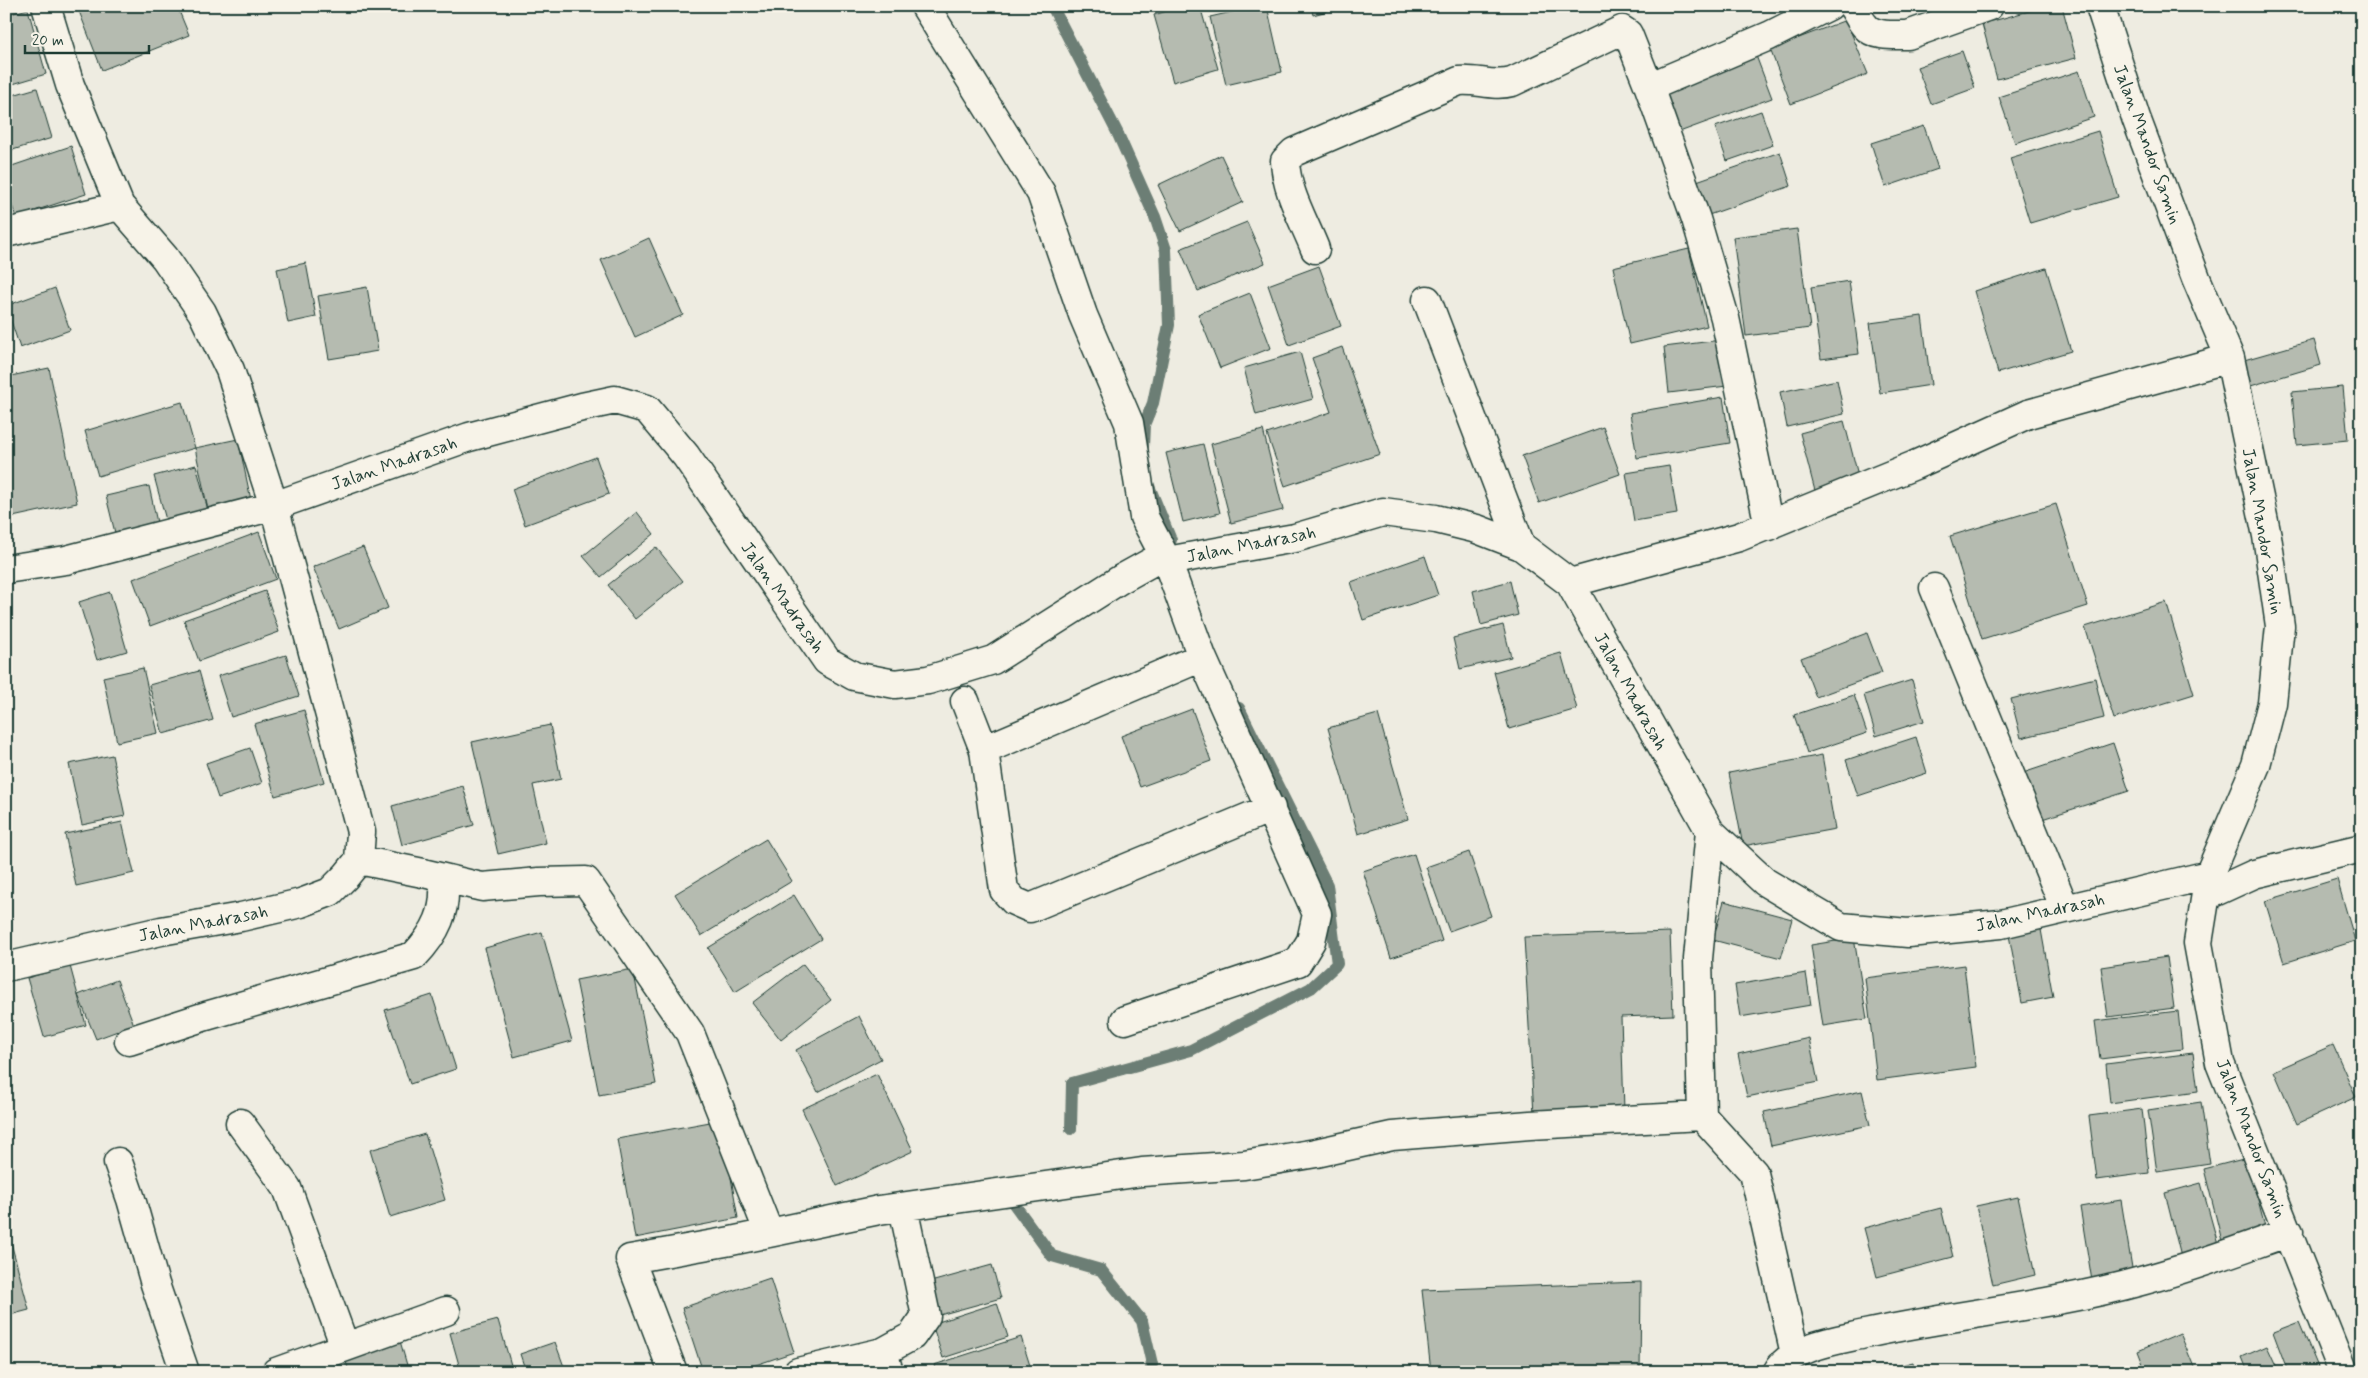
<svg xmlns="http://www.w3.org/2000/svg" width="2368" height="1378" viewBox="0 0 2368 1378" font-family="Mynerve,sans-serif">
<rect width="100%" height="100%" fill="#eeece1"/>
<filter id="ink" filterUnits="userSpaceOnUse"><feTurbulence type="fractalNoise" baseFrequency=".02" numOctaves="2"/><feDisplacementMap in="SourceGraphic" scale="10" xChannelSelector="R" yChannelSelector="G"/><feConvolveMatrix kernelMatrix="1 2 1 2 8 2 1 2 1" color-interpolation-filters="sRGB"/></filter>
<g filter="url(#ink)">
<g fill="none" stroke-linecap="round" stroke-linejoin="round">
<path stroke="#6c7e74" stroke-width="12" d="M1052,6L1117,132L1155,217L1166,250L1169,325L1153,403L1144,425L1143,447
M1149,486L1171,540
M1071,1129L1072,1083L1191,1050L1311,988L1337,964L1327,885L1239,708
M1014,1204L1052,1256L1101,1270L1142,1321L1152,1364L1150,1372"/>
</g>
<path fill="#b5bbb0" stroke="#1f3d34" d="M77,6H177L189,35L102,70Z
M1183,6H1200L1218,69L1173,82L1154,15Z
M1258,6H1267L1282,72L1226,85L1210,17Z
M1311,6H1345L1313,15Z
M2047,6H2062L2076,58L1997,79L1982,24Z
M28,9L46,74L6,86V15Z
M1846,20L1868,74L1791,104L1770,49Z
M1962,51L1975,88L1931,104L1917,67Z
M1755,53L1772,98L1674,134L1658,90Z
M2079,71L2094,117L2015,143L1999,97Z
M37,88L52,138L6,152V97Z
M1761,111L1773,145L1727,161L1715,127Z
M1924,126L1938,169L1885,187L1871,143Z
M2098,131L2118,197L2030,223L2010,158Z
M71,146L86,194L16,217L6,188V168Z
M1780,152L1791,186L1703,217L1691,183Z
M1221,155L1243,202L1180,231L1158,185Z
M1247,222L1265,263L1198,291L1180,249Z
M1797,229L1810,328L1746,336L1733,237Z
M649,238L683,315L635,337L601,260Z
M1689,249L1707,326L1630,344L1613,267Z
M306,263L316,317L288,323L277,269Z
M1319,266L1341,326L1289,345L1268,285Z
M2046,268L2071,351L1998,373L1974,291Z
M1849,281L1859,354L1821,359L1811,287Z
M367,287L378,351L329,359L318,296Z
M55,288L70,330L20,348L6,306Z
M1250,293L1271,348L1220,368L1198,314Z
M1922,316L1931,385L1880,393L1870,323Z
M1721,340L1727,386L1669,393L1664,347Z
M2314,340L2321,365L2244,388L2237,362Z
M1342,347L1380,454L1285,486L1267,434L1331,412L1312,358Z
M1300,352L1313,399L1256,415L1244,368Z
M49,368L77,503L8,518L6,509V377Z
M1837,380L1844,414L1787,427L1780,392Z
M2343,387L2348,440L2297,445L2292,392Z
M1723,397L1730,443L1637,458L1630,413Z
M182,402L195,448L98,476L85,431Z
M1844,421L1860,483L1816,495L1800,433Z
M1603,427L1620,474L1539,503L1522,456Z
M1263,430L1283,510L1231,523L1211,444Z
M238,439L251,500L208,510L195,448Z
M1203,444L1220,513L1183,522L1166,453Z
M596,457L609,494L525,525L512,489Z
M196,465L208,510L166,520L154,476Z
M1669,466L1677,514L1634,521L1626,473Z
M149,486L158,527L116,537L106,496Z
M2056,504L2088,606L1982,639L1950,536Z
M637,512L654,534L601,577L583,556Z
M259,532L276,579L150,626L133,579Z
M363,547L388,608L339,629L313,567Z
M656,547L683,581L635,619L608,585Z
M1425,556L1438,595L1363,620L1351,582Z
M1510,581L1518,615L1481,625L1473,591Z
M265,591L279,632L199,661L184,620Z
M110,592L127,651L97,660L79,602Z
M2166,602L2194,694L2114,719L2085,627Z
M1503,625L1511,657L1460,669L1453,638Z
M1867,633L1882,673L1816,697L1801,658Z
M1561,653L1577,709L1509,729L1494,672Z
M286,655L299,696L231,717L218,676Z
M143,668L158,733L117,742L103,677Z
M199,671L213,720L163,734L149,685Z
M2095,678L2104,718L2021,738L2011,699Z
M1912,680L1924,721L1876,736L1864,695Z
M1854,695L1867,733L1807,753L1794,715Z
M1192,709L1211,761L1140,787L1121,736Z
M304,710L324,782L275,796L254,724Z
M1378,714L1408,819L1358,834L1328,728Z
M550,725L561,779L533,785L546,843L498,854L472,742Z
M1916,737L1927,773L1858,796L1846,760Z
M2113,743L2129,791L2039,820L2023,773Z
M250,748L262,783L218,798L206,763Z
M112,755L125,816L82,825L69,764Z
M1822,755L1835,829L1743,846L1729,773Z
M463,786L474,825L402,845L392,806Z
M122,822L134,873L76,886L65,834Z
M766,839L792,881L701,936L675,894Z
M1469,852L1491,916L1449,931L1426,867Z
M1414,854L1442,941L1391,958L1363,871Z
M2337,879L2355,941L2284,963L2265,901Z
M794,895L821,939L735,992L708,948Z
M1724,901L1792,919L1781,958L1713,940Z
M2040,924L2053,997L2022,1003L2008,930Z
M542,932L572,1041L514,1057L485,948Z
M1670,932L1673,1015L1621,1017L1624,1110L1534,1115L1524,937Z
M1854,938L1867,1019L1823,1026L1811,945Z
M2167,957L2174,1008L2108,1017L2101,967Z
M803,964L831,1000L781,1040L752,1003Z
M1964,965L1976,1067L1877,1080L1865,978Z
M70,966L86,1025L44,1037L27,978Z
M633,969L656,1084L599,1095L576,980Z
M1806,973L1811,1005L1740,1017L1735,985Z
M117,980L134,1025L96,1039L78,995Z
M432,995L456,1069L410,1084L385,1010Z
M2178,1011L2182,1049L2100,1059L2095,1021Z
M859,1016L881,1059L818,1092L796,1050Z
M1809,1038L1818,1082L1747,1097L1738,1054Z
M2333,1045L2356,1097L2297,1124L2274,1071Z
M2193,1053L2198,1091L2110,1103L2106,1064Z
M877,1074L913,1151L837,1186L802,1109Z
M1862,1091L1870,1125L1771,1146L1764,1112Z
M2201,1102L2210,1164L2157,1172L2148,1110Z
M2142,1109L2149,1173L2097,1180L2089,1116Z
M721,1120L738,1218L635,1238L617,1139Z
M425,1134L445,1200L390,1217L370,1150Z
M2247,1158L2267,1234L2223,1245L2204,1169Z
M2201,1183L2220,1251L2182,1261L2165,1193Z
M2018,1197L2035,1275L1993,1285L1976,1206Z
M2121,1200L2133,1274L2092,1281L2080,1207Z
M1941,1208L1953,1257L1877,1277L1864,1228Z
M6,1224L29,1310L6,1316Z
M992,1265L1001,1298L936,1316L927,1283Z
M770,1278L794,1352L735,1372H703L682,1308Z
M1641,1282L1640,1372H1431L1422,1290Z
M997,1303L1008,1337L943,1358L932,1324Z
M498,1320L513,1372H461L450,1333Z
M2299,1322L2320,1372H2288L2273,1332Z
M2180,1333L2196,1372H2146L2138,1351Z
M1021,1337L1032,1372H936L934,1365Z
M400,1341L409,1372H349L345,1358Z
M555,1342L566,1372H526L520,1354Z
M2267,1346L2279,1372H2248L2242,1357Z
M1913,1362L1915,1372H1879V1371Z"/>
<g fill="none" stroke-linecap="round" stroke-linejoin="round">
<defs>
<path id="street" d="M925,6L1041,193L1083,315L1129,423L1144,517L1167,561L1202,657L1317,914L1311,941L1298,962L1125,1020
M1852,6C1857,12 1860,21 1865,26C1874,37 1895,35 1908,35L1989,6
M2100,6L2136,118L2196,278L2230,358L2267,536L2280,626L2272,703L2256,765L2209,875L2198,943L2220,1063L2343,1372
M1649,87L1696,219L1725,318L1769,526
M6,233L120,206
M1315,249C1304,221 1286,191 1285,161L1294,152L1459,81C1477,79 1493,87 1512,82L1622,30L1628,34L1649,87L1769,36L1829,6
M1427,300L1521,546
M6,569L66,560L274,506L469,437L582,407L615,400L647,409L686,456L827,661L854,676L895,684L928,680L993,660L1121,579L1157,559L1167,561L1295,538L1383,512L1436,519L1477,529L1521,546L1570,583L1710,831L1765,882L1841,927L1908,933L2001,924L2209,875
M1570,583L1739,537L1915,465L2028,414L2230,358
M1934,588L2065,909
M965,701L984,750L1004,890L1014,901L1030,908L1271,808
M984,750L1202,657
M1710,831L1698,959L1702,1116L1754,1173L1795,1354
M359,860L423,873L482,887L539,882L586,881L690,1033L769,1233
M2206,896L2254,874L2362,848
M6,967L161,931L241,917L301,903L330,892L346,876L359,860L361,832L274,506L230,370L202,312L165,258L120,206L70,85L46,6
M129,1041L206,1016L414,956C436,933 448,910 443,878
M240,1123L287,1188L345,1347
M118,1162L131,1199L155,1284L185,1372
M276,1372L446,1311
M673,1372L630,1259L731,1241L879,1210L1142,1172L1244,1165L1316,1153L1392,1136L1530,1125L1702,1116
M798,1372L883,1352
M889,1372L883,1352L912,1336L926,1316L903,1207
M1777,1372C1791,1346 1839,1340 1865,1334C1956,1314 2051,1306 2141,1281C2191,1268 2240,1249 2289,1232"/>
</defs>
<use href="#street" stroke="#1f3d34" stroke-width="31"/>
<use href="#street" stroke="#f7f3e8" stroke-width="28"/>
</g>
</g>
<g text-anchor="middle" stroke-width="4.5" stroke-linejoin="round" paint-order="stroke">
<g font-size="18" fill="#1f3d34" stroke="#f7f3e8">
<text transform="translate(2148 144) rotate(70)" y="6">Jalan Mandor Samin</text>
<text transform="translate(394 463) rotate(-19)" y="6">Jalan Madrasah</text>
<text transform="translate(2263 531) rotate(80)" y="6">Jalan Mandor Samin</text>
<text transform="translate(1251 544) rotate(-11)" y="6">Jalan Madrasah</text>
<text transform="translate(783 597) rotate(55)" y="6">Jalan Madrasah</text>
<text transform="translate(1631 691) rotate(61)" y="6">Jalan Madrasah</text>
<text transform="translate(2040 912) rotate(-12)" y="6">Jalan Madrasah</text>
<text transform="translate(203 923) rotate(-11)" y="6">Jalan Madrasah</text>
<text transform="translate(2252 1138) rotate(69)" y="6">Jalan Mandor Samin</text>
</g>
</g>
<rect width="2368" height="1378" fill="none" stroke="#f7f3e8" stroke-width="25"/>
<rect x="12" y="12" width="2343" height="1353" fill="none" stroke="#1f3d34" stroke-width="2" filter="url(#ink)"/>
<path d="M25 45v8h124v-8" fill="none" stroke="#1f3d34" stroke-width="2.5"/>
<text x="32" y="45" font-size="15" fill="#1f3d34" stroke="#f7f3e8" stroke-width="4" paint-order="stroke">20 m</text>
</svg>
